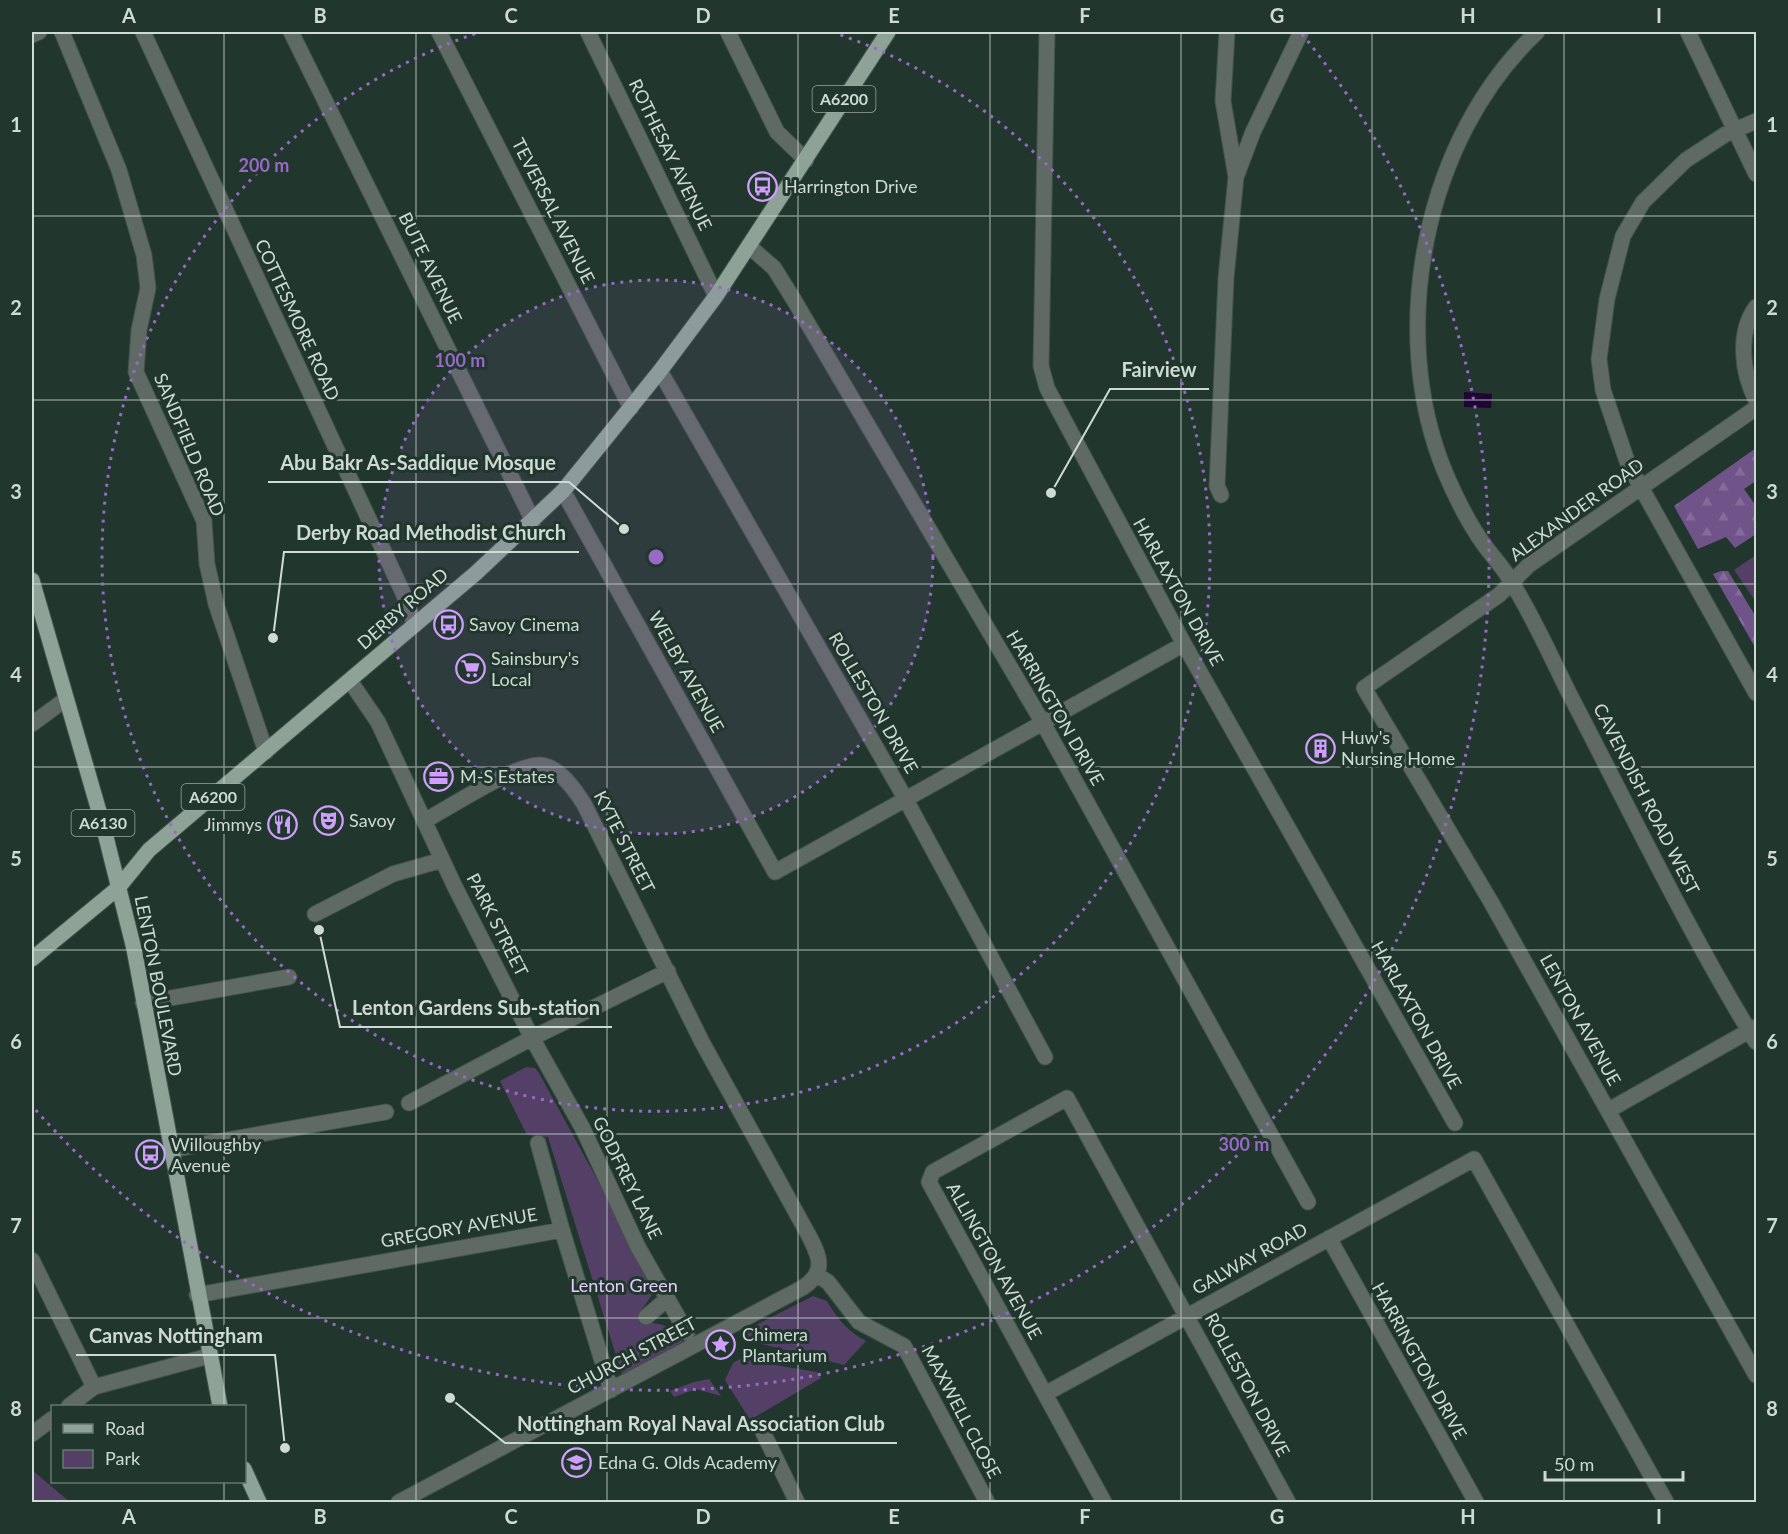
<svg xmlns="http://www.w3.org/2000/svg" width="1788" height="1534" viewBox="0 0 1788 1534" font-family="Lato,sans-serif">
<defs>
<pattern id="forest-firs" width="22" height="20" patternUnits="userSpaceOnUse" patternTransform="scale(1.5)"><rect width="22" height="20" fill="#705489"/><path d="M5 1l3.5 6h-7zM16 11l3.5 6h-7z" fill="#836c99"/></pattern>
</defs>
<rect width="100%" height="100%" fill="#21362c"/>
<path fill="#544066" d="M1756,555V602L1734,570Z
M526,1067L535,1068L539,1073L652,1280L654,1292L638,1315L644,1323C669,1322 674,1331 689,1349L624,1381L548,1137L527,1135L500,1081Z
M813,1296L827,1301C837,1319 849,1332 866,1341L844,1365L742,1339L750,1328Z
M740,1359L817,1372L821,1378L750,1420L725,1380L733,1363Z
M709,1379L721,1396L696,1389L674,1397L670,1391L694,1382Z
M32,1470L70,1502H32Z"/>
<path fill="url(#forest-firs)" d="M1756,448V481L1744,489L1756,506V534L1735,548L1726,537L1698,549L1674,506Z
M1721,571H1728L1756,617V649L1713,574Z"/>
<path fill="#200433" d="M1464,392L1492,394L1491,408L1464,407Z"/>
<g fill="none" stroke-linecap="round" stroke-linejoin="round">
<defs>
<path id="minor" d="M62,32L119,170L144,255L148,288L139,330L136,372L204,521L207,564L216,604L266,752
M143,32L404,595L415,625
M291,32L533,521
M439,32L631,408
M588,32L716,296
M728,32L777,132L806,160
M1047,32L1041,366L1047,388L1184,644L1455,1123
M1227,32L1223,101L1236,177
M1537,32C1425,137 1386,330 1445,472C1456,498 1468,523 1485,546C1493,557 1502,566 1509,578C1532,614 1550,655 1569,693C1630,810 1687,930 1756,1042
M1688,32L1756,174
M32,35L39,32
M1756,121L1726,134L1686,160L1643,202L1623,236L1607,299L1599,359L1603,390L1628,464L1756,693
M750,247L774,268L794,300L1043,723L1308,1202
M1756,307C1737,333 1742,373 1756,400
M660,371L905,798L1045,1057
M1756,408L1529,565L1499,595L1364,688L1491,902L1756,1375
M563,491L775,872L1184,644
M1221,495L1217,486L1226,278L1236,177L1253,132L1301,32
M350,681L378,722L455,887L532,1038L583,1129L638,1247L687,1333
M32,724L66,699
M315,914L393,874L442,860
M143,1003L289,977
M409,1103L532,1038L668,971
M1609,1110L1756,1027
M538,1143L562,1230
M170,1150L386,1112
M1329,1238L1476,1502
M32,1260L94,1387
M817,1275L828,1282L859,1322L904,1346L987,1502
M197,1295L562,1230L611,1390
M646,1317L666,1300
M1045,1394L1474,1159L1666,1502
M69,1406L94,1387L209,1356
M760,1426L797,1502
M32,1434L52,1419
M399,1502L802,1288C827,1272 820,1257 808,1234L702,1042L584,804C575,790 559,766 540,765C515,764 449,808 424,821
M1104,1502L929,1182L933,1172L1067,1098L1288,1502"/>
<path id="major" d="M32,580L103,825L134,949L220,1406
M32,959L118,888L149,850L476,573L563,491L660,371L716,296L888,32
M244,1469L259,1502"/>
</defs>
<use href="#minor" stroke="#40544a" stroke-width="17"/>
<use href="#major" stroke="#40544a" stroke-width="17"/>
<use href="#minor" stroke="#606a65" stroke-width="15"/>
<use href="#major" stroke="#8ea298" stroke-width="15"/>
</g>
<path fill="none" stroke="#cedad4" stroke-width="1.5" stroke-opacity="0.55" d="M224,32V1406M416,32V1502M607,32V1502M798,32V1502M990,32V1502M1181,32V1502M1372,32V1502M1564,32V1502M32,216H1756M32,400H1756M32,584H1756M32,767H1756M32,950H1756M32,1134H1756M32,1318H1756M224,1482V1502"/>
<circle cx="656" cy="557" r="277" fill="#9869c6" fill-opacity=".12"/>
<g fill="none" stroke="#9869c6" stroke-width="3" stroke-dasharray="3 6">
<circle cx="656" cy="557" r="277"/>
<path d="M832 32A554 554 0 1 1 480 32"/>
<path d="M1302 34A831 831 0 0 1 34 1108"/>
</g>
<defs>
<symbol id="bus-ring" viewBox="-11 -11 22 22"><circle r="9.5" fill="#21362c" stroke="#d19dfe" stroke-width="1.5"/><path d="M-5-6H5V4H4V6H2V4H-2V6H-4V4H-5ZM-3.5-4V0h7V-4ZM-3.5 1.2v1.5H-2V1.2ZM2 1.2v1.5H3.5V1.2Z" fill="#d19dfe"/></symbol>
<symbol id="supermarket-ring" viewBox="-11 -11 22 22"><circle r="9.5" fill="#21362c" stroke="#d19dfe" stroke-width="1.5"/><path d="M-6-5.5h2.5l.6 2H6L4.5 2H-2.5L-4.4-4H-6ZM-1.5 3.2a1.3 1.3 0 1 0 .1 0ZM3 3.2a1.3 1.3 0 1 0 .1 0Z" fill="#d19dfe"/></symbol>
<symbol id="building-ring" viewBox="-11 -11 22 22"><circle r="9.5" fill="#21362c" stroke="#d19dfe" stroke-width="1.5"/><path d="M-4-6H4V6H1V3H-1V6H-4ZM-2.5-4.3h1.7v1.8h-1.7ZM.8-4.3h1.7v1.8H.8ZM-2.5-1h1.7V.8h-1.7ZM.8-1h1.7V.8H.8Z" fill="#d19dfe"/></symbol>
<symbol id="office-ring" viewBox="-11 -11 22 22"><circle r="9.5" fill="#21362c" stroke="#d19dfe" stroke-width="1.5"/><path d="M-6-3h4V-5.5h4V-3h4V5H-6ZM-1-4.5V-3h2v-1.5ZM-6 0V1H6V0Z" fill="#d19dfe"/></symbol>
<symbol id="theatre-ring" viewBox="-11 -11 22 22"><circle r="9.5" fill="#21362c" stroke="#d19dfe" stroke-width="1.5"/><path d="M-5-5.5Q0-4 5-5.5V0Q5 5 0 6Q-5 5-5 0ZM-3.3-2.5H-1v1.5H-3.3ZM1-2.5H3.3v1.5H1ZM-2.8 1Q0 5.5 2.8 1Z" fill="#d19dfe"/></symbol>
<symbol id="restaurant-ring" viewBox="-11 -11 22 22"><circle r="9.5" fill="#21362c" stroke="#d19dfe" stroke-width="1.5"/><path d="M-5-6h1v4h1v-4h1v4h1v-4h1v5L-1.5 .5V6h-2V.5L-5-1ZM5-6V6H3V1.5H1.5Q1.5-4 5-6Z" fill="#d19dfe"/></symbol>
<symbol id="sight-ring" viewBox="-11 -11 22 22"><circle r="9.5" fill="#21362c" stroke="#d19dfe" stroke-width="1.5"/><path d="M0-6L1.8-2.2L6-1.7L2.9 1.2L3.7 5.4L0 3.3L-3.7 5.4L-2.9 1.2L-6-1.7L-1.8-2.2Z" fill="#d19dfe"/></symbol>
<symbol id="school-ring" viewBox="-11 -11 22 22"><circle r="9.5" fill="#21362c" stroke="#d19dfe" stroke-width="1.5"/><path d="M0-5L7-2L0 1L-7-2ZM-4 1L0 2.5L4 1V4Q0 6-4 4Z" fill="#d19dfe"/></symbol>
</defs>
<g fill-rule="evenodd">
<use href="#bus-ring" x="746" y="170" width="33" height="33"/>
<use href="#bus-ring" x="432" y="608" width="33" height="33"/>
<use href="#supermarket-ring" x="454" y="652" width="33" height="33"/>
<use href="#building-ring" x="1304" y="732" width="33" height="33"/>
<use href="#office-ring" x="422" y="760" width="33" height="33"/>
<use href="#theatre-ring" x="312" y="804" width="33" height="33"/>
<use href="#restaurant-ring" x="266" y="808" width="33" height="33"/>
<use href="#bus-ring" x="134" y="1138" width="33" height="33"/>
<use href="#sight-ring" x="704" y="1328" width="33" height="33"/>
<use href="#school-ring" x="560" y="1446" width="33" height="33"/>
</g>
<g text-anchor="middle" stroke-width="6" stroke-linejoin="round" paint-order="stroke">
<g fill="#21362c" stroke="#9aa9a2" stroke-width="1.5">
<rect x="812.5" y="86" width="63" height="26" rx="4.5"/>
<rect x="181.5" y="784" width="63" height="26" rx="4.5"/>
<rect x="71.5" y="810" width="63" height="26" rx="4.5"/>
</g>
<g font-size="16" font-weight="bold" fill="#cedad4">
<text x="844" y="105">A6200</text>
<text x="213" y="803">A6200</text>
<text x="103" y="829">A6130</text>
</g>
<g font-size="18" fill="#cedad4" stroke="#21362c">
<text transform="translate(670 155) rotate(64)" y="6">ROTHESAY AVENUE</text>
<text transform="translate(553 211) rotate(63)" y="6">TEVERSAL AVENUE</text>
<text transform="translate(430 268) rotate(64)" y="6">BUTE AVENUE</text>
<text transform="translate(297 320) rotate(65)" y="6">COTTESMORE ROAD</text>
<text transform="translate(189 445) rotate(67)" y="6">SANDFIELD ROAD</text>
<text transform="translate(1577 510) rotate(-36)" y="6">ALEXANDER ROAD</text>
<text transform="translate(1178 592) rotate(61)" y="6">HARLAXTON DRIVE</text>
<text transform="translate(403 609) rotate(-41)" y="6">DERBY ROAD</text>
<text transform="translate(686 672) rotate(61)" y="6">WELBY AVENUE</text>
<text transform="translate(873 703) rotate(60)" y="6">ROLLESTON DRIVE</text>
<text transform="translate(1055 708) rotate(60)" y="6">HARRINGTON DRIVE</text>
<text transform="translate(1646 799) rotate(63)" y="6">CAVENDISH ROAD WEST</text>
<text transform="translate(624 842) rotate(63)" y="6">KYTE STREET</text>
<text transform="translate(497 925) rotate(63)" y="6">PARK STREET</text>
<text transform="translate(158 986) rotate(79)" y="6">LENTON BOULEVARD</text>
<text transform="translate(1416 1015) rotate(61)" y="6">HARLAXTON DRIVE</text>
<text transform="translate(1580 1020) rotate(61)" y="6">LENTON AVENUE</text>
<text transform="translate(627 1178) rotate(64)" y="6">GODFREY LANE</text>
<text transform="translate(459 1228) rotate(-10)" y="6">GREGORY AVENUE</text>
<text transform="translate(1250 1259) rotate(-29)" y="6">GALWAY ROAD</text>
<text transform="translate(994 1261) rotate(61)" y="6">ALLINGTON AVENUE</text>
<text transform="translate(632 1356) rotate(-28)" y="6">CHURCH STREET</text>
<text transform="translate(1419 1361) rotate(61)" y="6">HARRINGTON DRIVE</text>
<text transform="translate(1247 1385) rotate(62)" y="6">ROLLESTON DRIVE</text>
<text transform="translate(961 1412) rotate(62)" y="6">MAXWELL CLOSE</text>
</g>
<g font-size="18" fill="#cedad4" stroke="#21362c" text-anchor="start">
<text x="784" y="193">Harrington Drive</text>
<text x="469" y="631">Savoy Cinema</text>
<text x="491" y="665">Sainsbury's<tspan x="491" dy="21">Local</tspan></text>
<text x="1341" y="744">Huw's<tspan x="1341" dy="21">Nursing Home</tspan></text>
<text x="460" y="783">M-S Estates</text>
<text x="349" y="827">Savoy</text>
<text x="262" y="831" text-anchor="end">Jimmys</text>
<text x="171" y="1151">Willoughby<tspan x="171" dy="21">Avenue</tspan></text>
<text x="742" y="1341">Chimera<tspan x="742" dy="21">Plantarium</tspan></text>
<text x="598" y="1469">Edna G. Olds Academy</text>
</g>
<g font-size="18" fill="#e5ccfd" stroke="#21362c">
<text x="624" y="1292">Lenton Green</text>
</g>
</g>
<circle cx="656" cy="557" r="9" fill="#9869c6" stroke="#21362c" stroke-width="3"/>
<g font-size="18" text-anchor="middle" font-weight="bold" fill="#9869c6" stroke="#21362c" stroke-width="6" stroke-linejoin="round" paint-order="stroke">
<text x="264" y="172">200 m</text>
<text x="460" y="367">100 m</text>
<text x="1244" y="1151">300 m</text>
</g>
<path fill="none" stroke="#cedad4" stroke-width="2" d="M1051 493L1110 389H1209M624 529L569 482H268M273 638L284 552H579M319 930L340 1027H612M285 1448L275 1355H76M450 1398L505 1443H897"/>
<g fill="#cedad4" stroke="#21362c" stroke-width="2">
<circle cx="1051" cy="493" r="6"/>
<circle cx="624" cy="529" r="6"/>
<circle cx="273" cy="638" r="6"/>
<circle cx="319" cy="930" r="6"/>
<circle cx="285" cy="1448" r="6"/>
<circle cx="450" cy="1398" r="6"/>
</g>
<g font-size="20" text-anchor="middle" font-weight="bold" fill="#cedad4" stroke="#21362c" stroke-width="6" stroke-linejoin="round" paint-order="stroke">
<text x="1159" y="377">Fairview</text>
<text x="418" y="470">Abu Bakr As-Saddique Mosque</text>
<text x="431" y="540">Derby Road Methodist Church</text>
<text x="476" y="1015">Lenton Gardens Sub-station</text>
<text x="176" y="1343">Canvas Nottingham</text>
<text x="701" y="1431">Nottingham Royal Naval Association Club</text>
</g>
<rect width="1788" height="1534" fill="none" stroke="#21362c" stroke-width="66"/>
<rect x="51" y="1405" width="195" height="78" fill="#21362c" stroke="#66786f" stroke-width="1.5"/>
<rect x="63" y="1424" width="30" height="9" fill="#8ea298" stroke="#66786f" stroke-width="1.5"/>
<text x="105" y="1435" font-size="18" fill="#cedad4">Road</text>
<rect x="63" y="1450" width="30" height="18" fill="#544066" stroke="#66786f" stroke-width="1.5"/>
<text x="105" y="1465" font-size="18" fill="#cedad4">Park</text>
<path d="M1545 1471v9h138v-9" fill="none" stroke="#cedad4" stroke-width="3"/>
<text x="1554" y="1471" font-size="18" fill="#cedad4" stroke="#21362c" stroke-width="4.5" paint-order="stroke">50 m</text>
<rect x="33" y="33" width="1722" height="1468" fill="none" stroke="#cedad4" stroke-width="2"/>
<g font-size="20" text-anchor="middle" font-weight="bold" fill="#cedad4">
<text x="129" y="23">A</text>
<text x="320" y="23">B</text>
<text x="511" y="23">C</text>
<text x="703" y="23">D</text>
<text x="894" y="23">E</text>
<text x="1085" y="23">F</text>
<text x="1277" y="23">G</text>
<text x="1468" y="23">H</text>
<text x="1659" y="23">I</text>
<text x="16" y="132">1</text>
<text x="1772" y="132">1</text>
<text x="16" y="315">2</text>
<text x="1772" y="315">2</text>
<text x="16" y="499">3</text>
<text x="1772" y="499">3</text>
<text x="16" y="682">4</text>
<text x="1772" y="682">4</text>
<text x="16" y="866">5</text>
<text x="1772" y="866">5</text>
<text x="16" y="1049">6</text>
<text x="1772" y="1049">6</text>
<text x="16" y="1233">7</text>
<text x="1772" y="1233">7</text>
<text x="16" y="1416">8</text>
<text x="1772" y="1416">8</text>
<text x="129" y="1524">A</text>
<text x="320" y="1524">B</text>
<text x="511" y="1524">C</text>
<text x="703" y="1524">D</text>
<text x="894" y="1524">E</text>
<text x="1085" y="1524">F</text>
<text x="1277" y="1524">G</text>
<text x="1468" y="1524">H</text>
<text x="1659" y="1524">I</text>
</g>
</svg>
